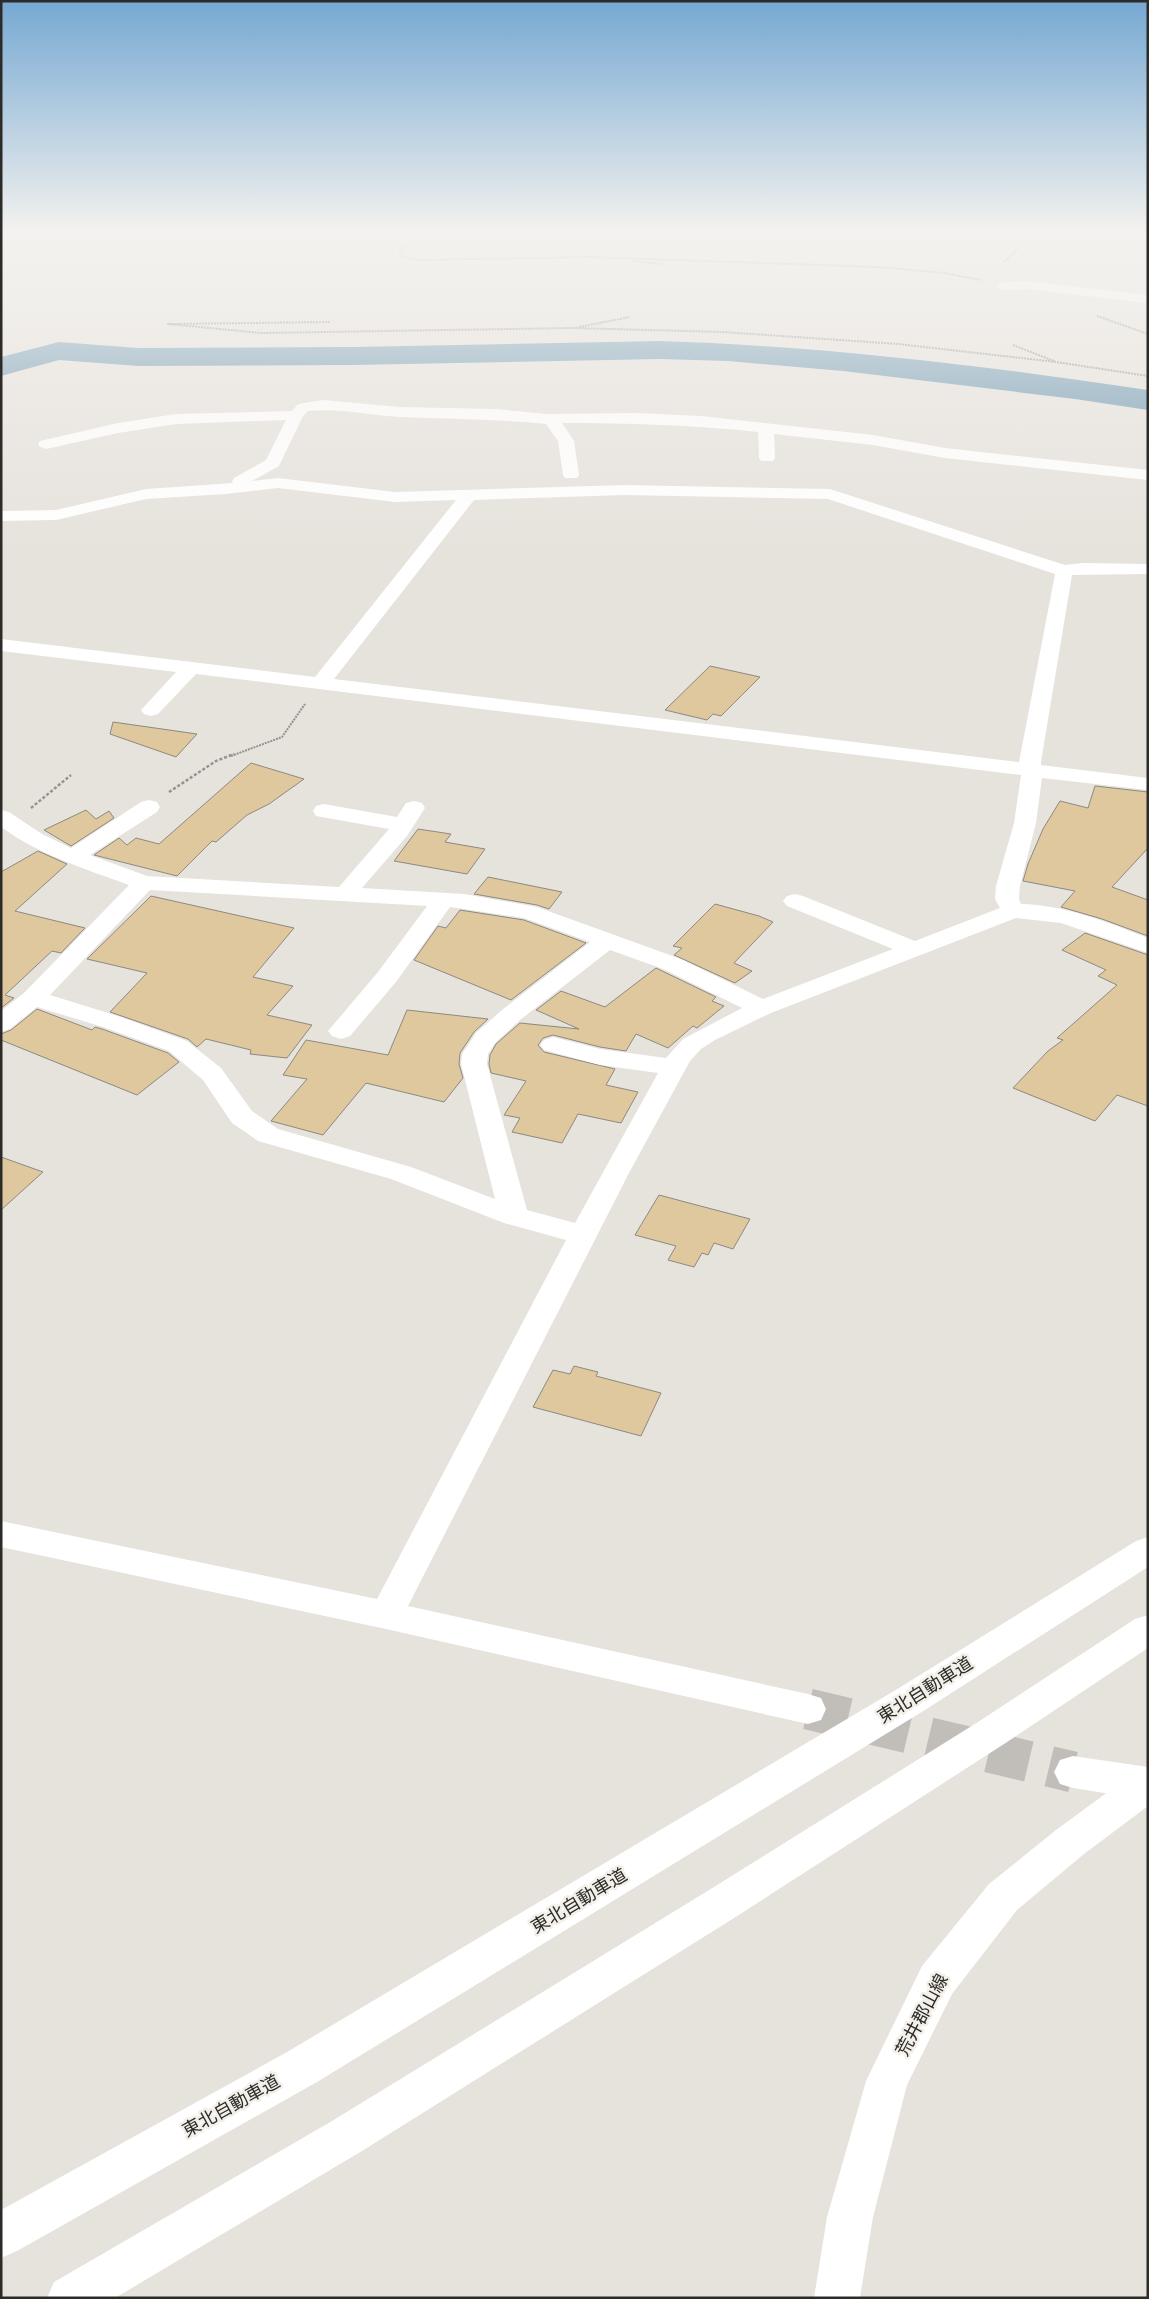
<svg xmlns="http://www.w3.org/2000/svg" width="1149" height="2299" viewBox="0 0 1149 2299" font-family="'Public Sans','Noto Sans JP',sans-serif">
<rect width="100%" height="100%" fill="#e6e2dc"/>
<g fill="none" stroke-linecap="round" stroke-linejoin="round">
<path fill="#6a95b0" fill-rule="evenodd" d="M659,341C822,346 986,366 1148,390V410L1075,399L843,371L728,361L659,359L353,365L138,366L59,360L1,376V357L59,342L138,348L353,347Z"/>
</g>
<path fill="#dfc89d" stroke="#8c8983" d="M710,666L760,677L721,716L713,714L707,720L665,710Z
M113,722L197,734L176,757L110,734Z
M251,763L304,779L269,804L247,815L216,842L212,841L177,876L94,855L119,838L127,845L136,838L159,844Z
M1095,786L1148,792V848L1112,887L1148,900V936L1102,919L1061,907L1075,891L1023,881L1028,864L1043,829L1060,801L1088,808Z
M86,810L96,819L109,811L114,818L71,846L44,830Z
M418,829L451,834L445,842L485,849L467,874L394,861Z
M38,851L67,864L15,911L85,928L61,953L52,951L5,995L14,998L1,1008V872Z
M488,877L562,892L549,909L537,905L474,894Z
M151,896L294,928L253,977L293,986L267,1015L312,1025L287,1058L250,1054L251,1050L206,1039L197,1047L188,1039L110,1012L147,973L87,959Z
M715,904L759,916L773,922L734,963L752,971L735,983L674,955L682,948L673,946Z
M460,910L524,920L586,943L511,1000L414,960L438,926L446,928Z
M1085,933L1148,955V1106L1117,1095L1095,1121L1013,1088L1048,1051L1063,1040L1057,1038L1117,985L1098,976L1106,970L1062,950Z
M656,968L716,997L712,1001L724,1006L697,1028L693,1026L668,1048L636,1034L626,1051L600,1047L553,1035L543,1038L538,1045L544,1052L615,1069L606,1085L638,1092L621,1123L578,1114L562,1143L512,1132L520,1118L504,1115L526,1081L491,1073L489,1064L490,1055L496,1044L520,1023L579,1029L536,1010L561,991L605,1007Z
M37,1009L92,1030L95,1027L102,1029L168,1053L179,1062L137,1095L1,1040V1034L11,1030Z
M407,1010L488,1019L474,1032L460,1053L459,1064L463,1078L444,1102L366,1083L323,1135L271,1121L307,1079L283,1075L306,1040L388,1055Z
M1,1157L43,1172L1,1210Z
M659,1195L689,1203L750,1219L733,1249L714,1243L708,1255L702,1253L694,1267L668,1260L676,1246L635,1235Z
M574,1366L598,1372L596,1376L661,1393L641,1436L533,1407L553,1370L570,1374Z"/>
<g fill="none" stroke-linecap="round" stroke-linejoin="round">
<path stroke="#c1bdb8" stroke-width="41" stroke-dasharray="41 21" stroke-linecap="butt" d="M808,1709L1073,1772"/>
<path stroke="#95928d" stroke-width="2" stroke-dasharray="2 1" stroke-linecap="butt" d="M433,232L400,251V257L421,260L589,257L878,267L944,273L981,280
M29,242L53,232
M633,261L662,264
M1004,262L1034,232
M1097,316L1148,334
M330,322L168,324L261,333L572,328L723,332L898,344L1056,362L1148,376
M579,327L630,317
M1013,345L1054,361
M231,756L282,737L305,704"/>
<path stroke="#95928d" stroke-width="2.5" stroke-dasharray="3 2" stroke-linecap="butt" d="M169,792L216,761L234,754
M31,808L71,775"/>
<path fill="#fff" fill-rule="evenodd" d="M1027,281L1148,295V303L1027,289L1003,290L996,286L1003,282Z
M323,400L400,407L496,409L547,414L638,413L701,416L873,435L945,448L1148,470V480L945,458L873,445L774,434L775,458L773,461H761L759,458L758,432C693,425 628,423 562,423L574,441L579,475L577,478H565L563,475L558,441L546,424C497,419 449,419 400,417C369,415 338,408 308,411L303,416L279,466L252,481L278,478L395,492L625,485L830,489L1065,565L1083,563L1148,564V574L1072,575L1041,762V765L1148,778V790L1042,778L1036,823L1020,886L1019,899L1021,904C1065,905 1107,922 1148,938V953L1061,923L1016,918L771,1013L715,1040L701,1049L690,1061L629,1173L408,1606L808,1694L821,1698L826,1709L821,1720L808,1724L386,1629L1,1547V1521L377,1599L566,1240L504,1223L391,1179L258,1141L232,1123L203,1080L169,1051L103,1027L37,1007L10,1029L1,1032V1011L24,993L129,885C85,869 40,855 1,827V810L9,812L42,834L71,848L141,802L149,800L157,802L160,807L157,812L90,855L147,876L339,887L389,829L316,816L313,811L316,806L324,804L397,817L406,803L414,801L422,803L425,808L407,836L362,888L464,894L537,907L681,959L763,999L893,949L787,906L783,901L787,896L795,894L803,896L915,941L1000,908L995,899L996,886L1014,823L1021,775L196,674L158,714L151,716L144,714L141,710L176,672L1,651V639L315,677L456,500L395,502L278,488L226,494L146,499L56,520L1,521V511L56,510L146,489L233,483L232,481L234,478L266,460L286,420L176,424L118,433L46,449L40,447L38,444L40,441L118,423L176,414L292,411L298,404ZM625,495L828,499L1055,574L1019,762L334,679L474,500ZM150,890L427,906L378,972L328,1031L332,1036L341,1039L350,1036L396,982L450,907L524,918L590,942L502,1010L476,1033L462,1054L461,1064L495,1199L411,1167L278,1129L252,1111L221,1068L187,1041L121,1017L50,995ZM610,950L663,969L742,1008L683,1039L666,1058L600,1049L553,1037L544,1040L540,1045L544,1050L600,1065L658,1073L575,1223L527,1210L487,1064L488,1054L495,1043L520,1020Z
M1073,1756L1148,1767V1800L1073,1788L1060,1784L1054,1772L1060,1760Z"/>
<path fill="#fff" fill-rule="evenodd" d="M1148,1768V1806L1084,1854L1017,1910L952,1994L907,2085L873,2217L860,2298H814L827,2217L866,2081L922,1966L989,1884L1056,1830L1135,1772Z"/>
<path fill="#fff" fill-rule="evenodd" d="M1148,1537V1567L925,1710L317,2082L17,2251L1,2258V2210L287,2052L899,1688L1136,1541Z
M1148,1615V1648L1004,1744L742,1913L362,2151L115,2298H47L54,2282L332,2121L714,1887L978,1722L1135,1619Z"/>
</g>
<linearGradient id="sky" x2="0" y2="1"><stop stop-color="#75a8d2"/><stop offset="0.42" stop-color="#f4f2ef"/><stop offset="1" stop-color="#f4f2ef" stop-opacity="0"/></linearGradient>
<rect width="1149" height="554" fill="url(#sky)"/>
<g text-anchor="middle" stroke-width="5" stroke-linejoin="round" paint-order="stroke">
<g font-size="18" fill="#2c2b28" stroke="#f3efe9">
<text transform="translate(925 1690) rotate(-32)" y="6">東北自動車道</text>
<text transform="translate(579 1901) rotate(-31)" y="6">東北自動車道</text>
<text transform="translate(922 2015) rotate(-62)" y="6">荒井郡山線</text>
<text transform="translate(231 2106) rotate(-29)" y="6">東北自動車道</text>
</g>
</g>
<rect width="1149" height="2299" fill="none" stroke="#2c2b28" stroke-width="5"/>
</svg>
